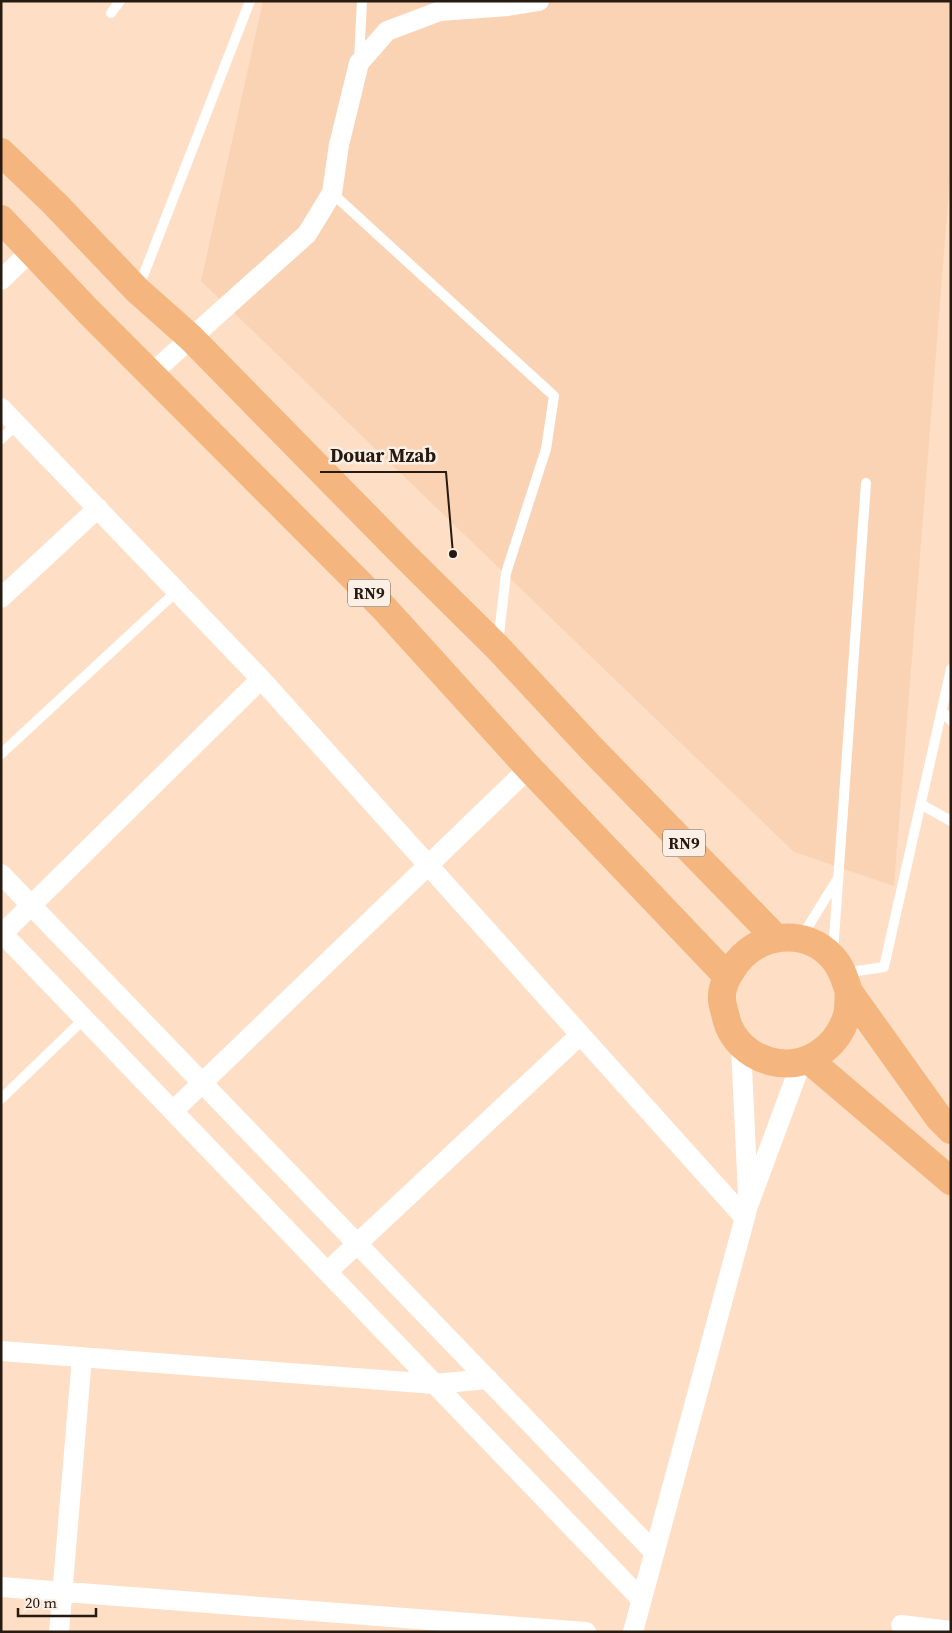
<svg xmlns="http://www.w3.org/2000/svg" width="952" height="1633" viewBox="0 0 952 1633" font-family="'Source Serif 4',serif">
<rect width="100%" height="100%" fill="#fedec4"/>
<path fill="#fad3b5" d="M263,1H951V163L894,886L794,852L201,281Z"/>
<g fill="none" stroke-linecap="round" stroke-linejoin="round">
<path stroke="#fff" stroke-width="10" d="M111,13L120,1
M359,60L362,1
M332,193L554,396L546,449L506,573L498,644
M138,289L250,1
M1,439L17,424
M942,711L951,721
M1,754L177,591
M922,805L951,821
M801,938L838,878
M833,953L866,483
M844,973L884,967L951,669
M1,1099L85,1018"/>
<path stroke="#fff" stroke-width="20" d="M1,280L31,251
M151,374L307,234L332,193L339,145L359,63L387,31L440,11L508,6L539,1
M1,408L261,679L745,1218
M1,598L98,508
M1,874L654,1552
M1,932L641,1599
M1,935L261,679
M741,1046L748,1196
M173,1111L529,768
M327,1272L580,1035
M1,1351L434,1384L488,1379
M1,1587L586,1632
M901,1625L951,1631
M59,1632L82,1357
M633,1632L748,1206L801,1063"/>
<path stroke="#f4b67e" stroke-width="28" d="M1,152L55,204L137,290L191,338L404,555L497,647L591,748L776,938
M1,219L88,311L383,607L529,768L727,976
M849,992C848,999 849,1008 847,1015C837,1049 804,1071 769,1061C748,1055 731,1039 726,1018C725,1012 722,1005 722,999C721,989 727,976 733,968C755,933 805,926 833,958C842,968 845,980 849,992L939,1118L951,1130
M809,1060L951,1181"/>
</g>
<g text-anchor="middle" stroke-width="5" stroke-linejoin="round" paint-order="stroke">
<g fill="#fcefe5" stroke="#665a51" stroke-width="1">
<rect x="348" y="579.5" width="42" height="27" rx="4"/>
<rect x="663" y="829.5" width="42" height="27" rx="4"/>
</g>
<g font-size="16" font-weight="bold" fill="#261a11">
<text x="369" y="599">RN9</text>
<text x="684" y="849">RN9</text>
</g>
</g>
<path fill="none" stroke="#261a11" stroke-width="2" d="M453 554L446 472H320"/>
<circle fill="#261a11" stroke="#fcefe5" stroke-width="2" cx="453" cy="554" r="5"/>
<g font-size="19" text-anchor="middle" font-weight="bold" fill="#261a11" stroke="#fcefe5" stroke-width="5" stroke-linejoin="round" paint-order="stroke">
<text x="383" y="462">Douar Mzab</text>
</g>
<rect width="952" height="1633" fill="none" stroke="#261a11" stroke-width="5"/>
<path d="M18 1608v8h78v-8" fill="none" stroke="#261a11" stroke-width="2.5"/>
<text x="25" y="1608" font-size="15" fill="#261a11" stroke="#fcefe5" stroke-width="4" paint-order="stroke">20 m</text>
</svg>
